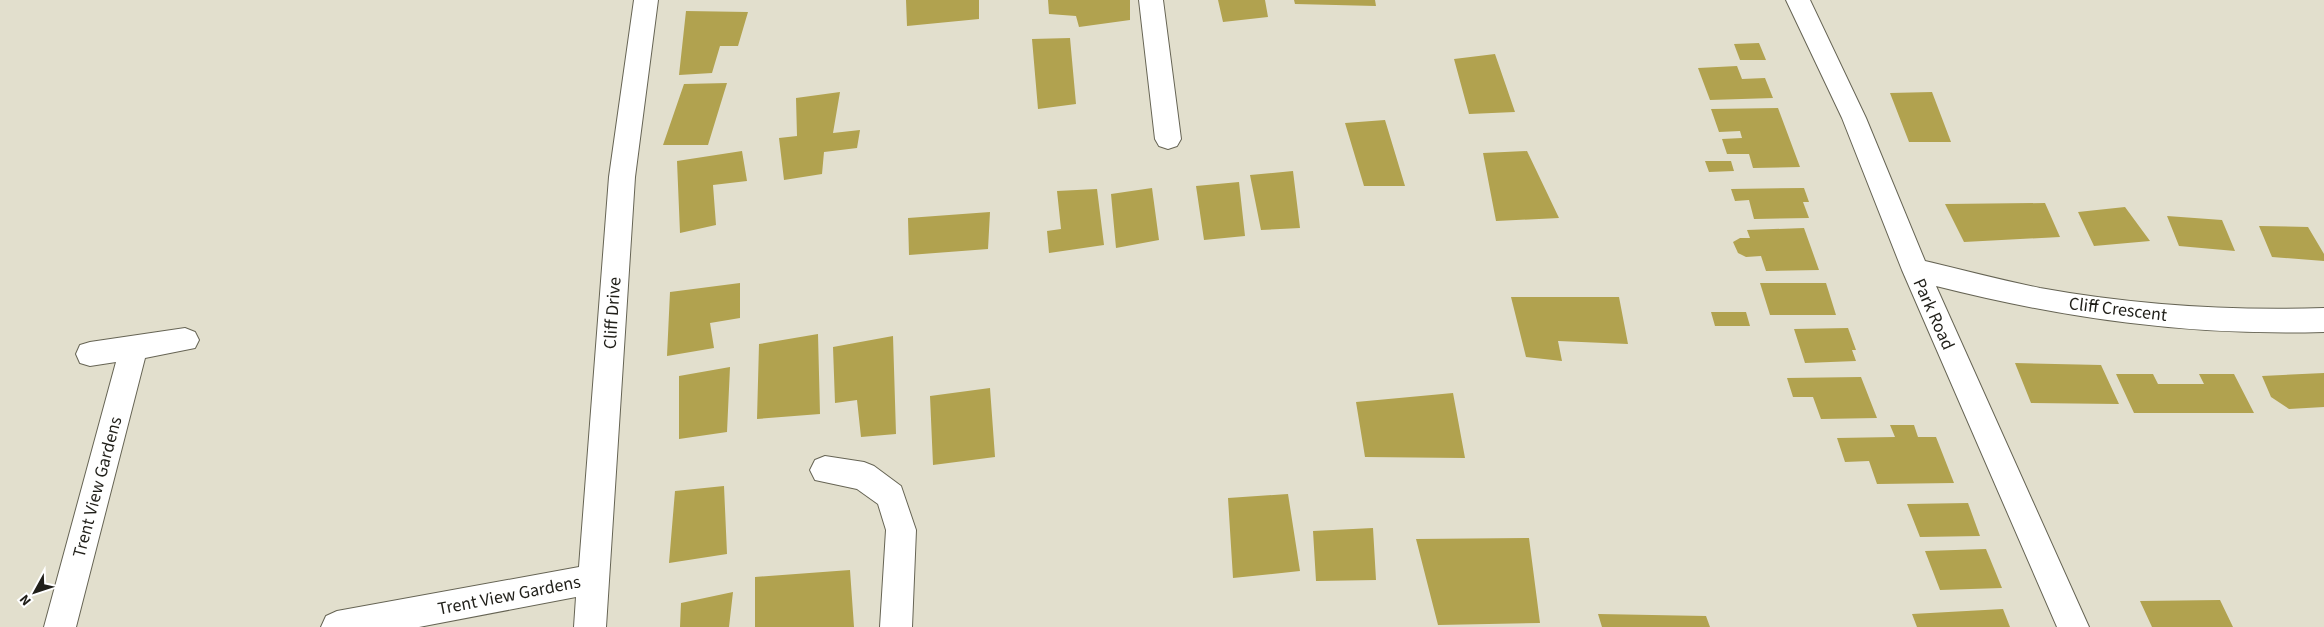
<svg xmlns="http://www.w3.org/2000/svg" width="2324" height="627" viewBox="0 0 2324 627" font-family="'Source Sans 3',sans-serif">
<rect width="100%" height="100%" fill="#e2dfcd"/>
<path fill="#b1a24f" d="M906,0H979V19L907,26Z
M1048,0H1130V20L1079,27L1076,16L1049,14Z
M1218,0H1265L1268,17L1223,22Z
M1294,0H1375L1376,6L1295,4Z
M686,11L748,12L738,46H720L712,73L679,75Z
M1070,38L1076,104L1038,109L1032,39Z
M1759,43L1766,60H1740L1734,44Z
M1495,54L1515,112L1469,114L1454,59Z
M1737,66L1742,79L1765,78L1773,98L1710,100L1698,68Z
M727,83L708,145H663L684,84Z
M840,92L833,133L860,130L857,148L824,152L822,174L784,180L779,138L797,136L796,98Z
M1932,92L1951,142H1909L1890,93Z
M1778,108L1800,167L1753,168L1749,154H1727L1722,139L1742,138L1740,131L1719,132L1711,109Z
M1385,120L1405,186H1364L1345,123Z
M742,151L747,181L713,185L716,225L680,233L677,161Z
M1527,151L1559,218L1496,221L1483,153Z
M1705,161H1731L1734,171L1709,172Z
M1293,171L1300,228L1261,230L1250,175Z
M1239,182L1245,236L1204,240L1196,186Z
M1152,188L1159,240L1116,248L1111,194Z
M1804,188L1809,202H1803L1809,218L1754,219L1749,200L1735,201L1731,189Z
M1097,189L1104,245L1049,253L1047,231L1061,229L1057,191Z
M2045,203L2060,237L1964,242L1945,204Z
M2125,207L2150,241L2094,246L2078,212Z
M990,212L988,249L909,255L908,218Z
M2167,216L2222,220L2235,251L2179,246Z
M2259,226L2308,227L2324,254V261L2272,257Z
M1804,228L1819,270L1766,271L1761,256L1746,257L1738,253L1733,242L1740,238H1750L1747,230Z
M740,283V318L710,323L714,348L667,356L670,292Z
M1760,283H1826L1836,315H1770Z
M1511,297H1619L1628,344L1558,341L1562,361L1526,357Z
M1711,312H1746L1750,326H1715Z
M1848,328L1856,350H1852L1856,361L1805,363L1794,329Z
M818,334L820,414L757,419L759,344Z
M893,336L896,434L861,437L857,400L835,403L833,347Z
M2015,363L2101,365L2119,404L2031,403Z
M730,367L727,432L679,439V376Z
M2324,373V407L2289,409L2271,397L2262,376Z
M2116,374H2153L2158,384H2204L2199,374H2234L2254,413H2134Z
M1861,377L1877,418L1821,419L1813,397H1793L1787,378Z
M990,388L995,457L933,465L930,396Z
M1453,393L1465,458L1365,457L1356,402Z
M1890,425H1914L1918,437H1936L1954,483L1877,484L1869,461L1845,462L1837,438L1895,437Z
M724,486L727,554L669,563L675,491Z
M1288,494L1300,571L1233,578L1228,498Z
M1968,503L1980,536L1920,537L1907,504Z
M1373,528L1376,580L1316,581L1313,531Z
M1529,538L1540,623L1438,625L1416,539Z
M1986,549L2002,588L1940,590L1925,551Z
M850,570L854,627H755V577Z
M733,592L729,627H680L681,603Z
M2220,600L2233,627H2152L2140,601Z
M2003,609L2010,627H1917L1912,614Z
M1598,614L1706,616L1710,627H1602Z"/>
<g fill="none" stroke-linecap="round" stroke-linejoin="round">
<defs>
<path id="minor" d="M634,0H658L635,177L606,627H574L576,597L419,627H321L326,616L337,611L579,567L609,177Z
M1139,0H1163L1181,139L1177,146L1168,149L1159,146L1155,139Z
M1786,0H1810L1866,118L1925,261C1963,270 2001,280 2040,288C2134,305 2229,311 2324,308V332C2190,336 2066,319 1936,286L2089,627H2057L1902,270L1842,118Z
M185,328L195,332L199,340L195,348L145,358L76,627H44L116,362L90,366L80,363L76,354L80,345L90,342Z
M825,456L864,462L874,466L901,486L916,530L912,627H880L886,530L878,504L857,489L815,480L810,470L815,460Z"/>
</defs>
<use href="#minor" stroke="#666454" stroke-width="2"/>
<use href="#minor" fill="#fff" fill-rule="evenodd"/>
</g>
<g text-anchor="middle" stroke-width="4" stroke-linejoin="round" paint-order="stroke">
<g font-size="18" fill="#201f19" stroke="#fff">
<text transform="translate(2118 309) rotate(7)" y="6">Cliff Crescent</text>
<text transform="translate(612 313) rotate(-86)" y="6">Cliff Drive</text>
<text transform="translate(1934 314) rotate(66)" y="6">Park Road</text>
<text transform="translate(97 487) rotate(-75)" y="6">Trent View Gardens</text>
<text transform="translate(509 595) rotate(-11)" y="6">Trent View Gardens</text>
</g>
</g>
<g transform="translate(35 592) rotate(230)" stroke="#ffffff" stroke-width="4" paint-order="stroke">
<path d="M0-4L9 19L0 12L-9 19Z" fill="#201f19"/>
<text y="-8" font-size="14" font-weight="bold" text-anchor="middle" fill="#201f19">N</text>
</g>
</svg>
